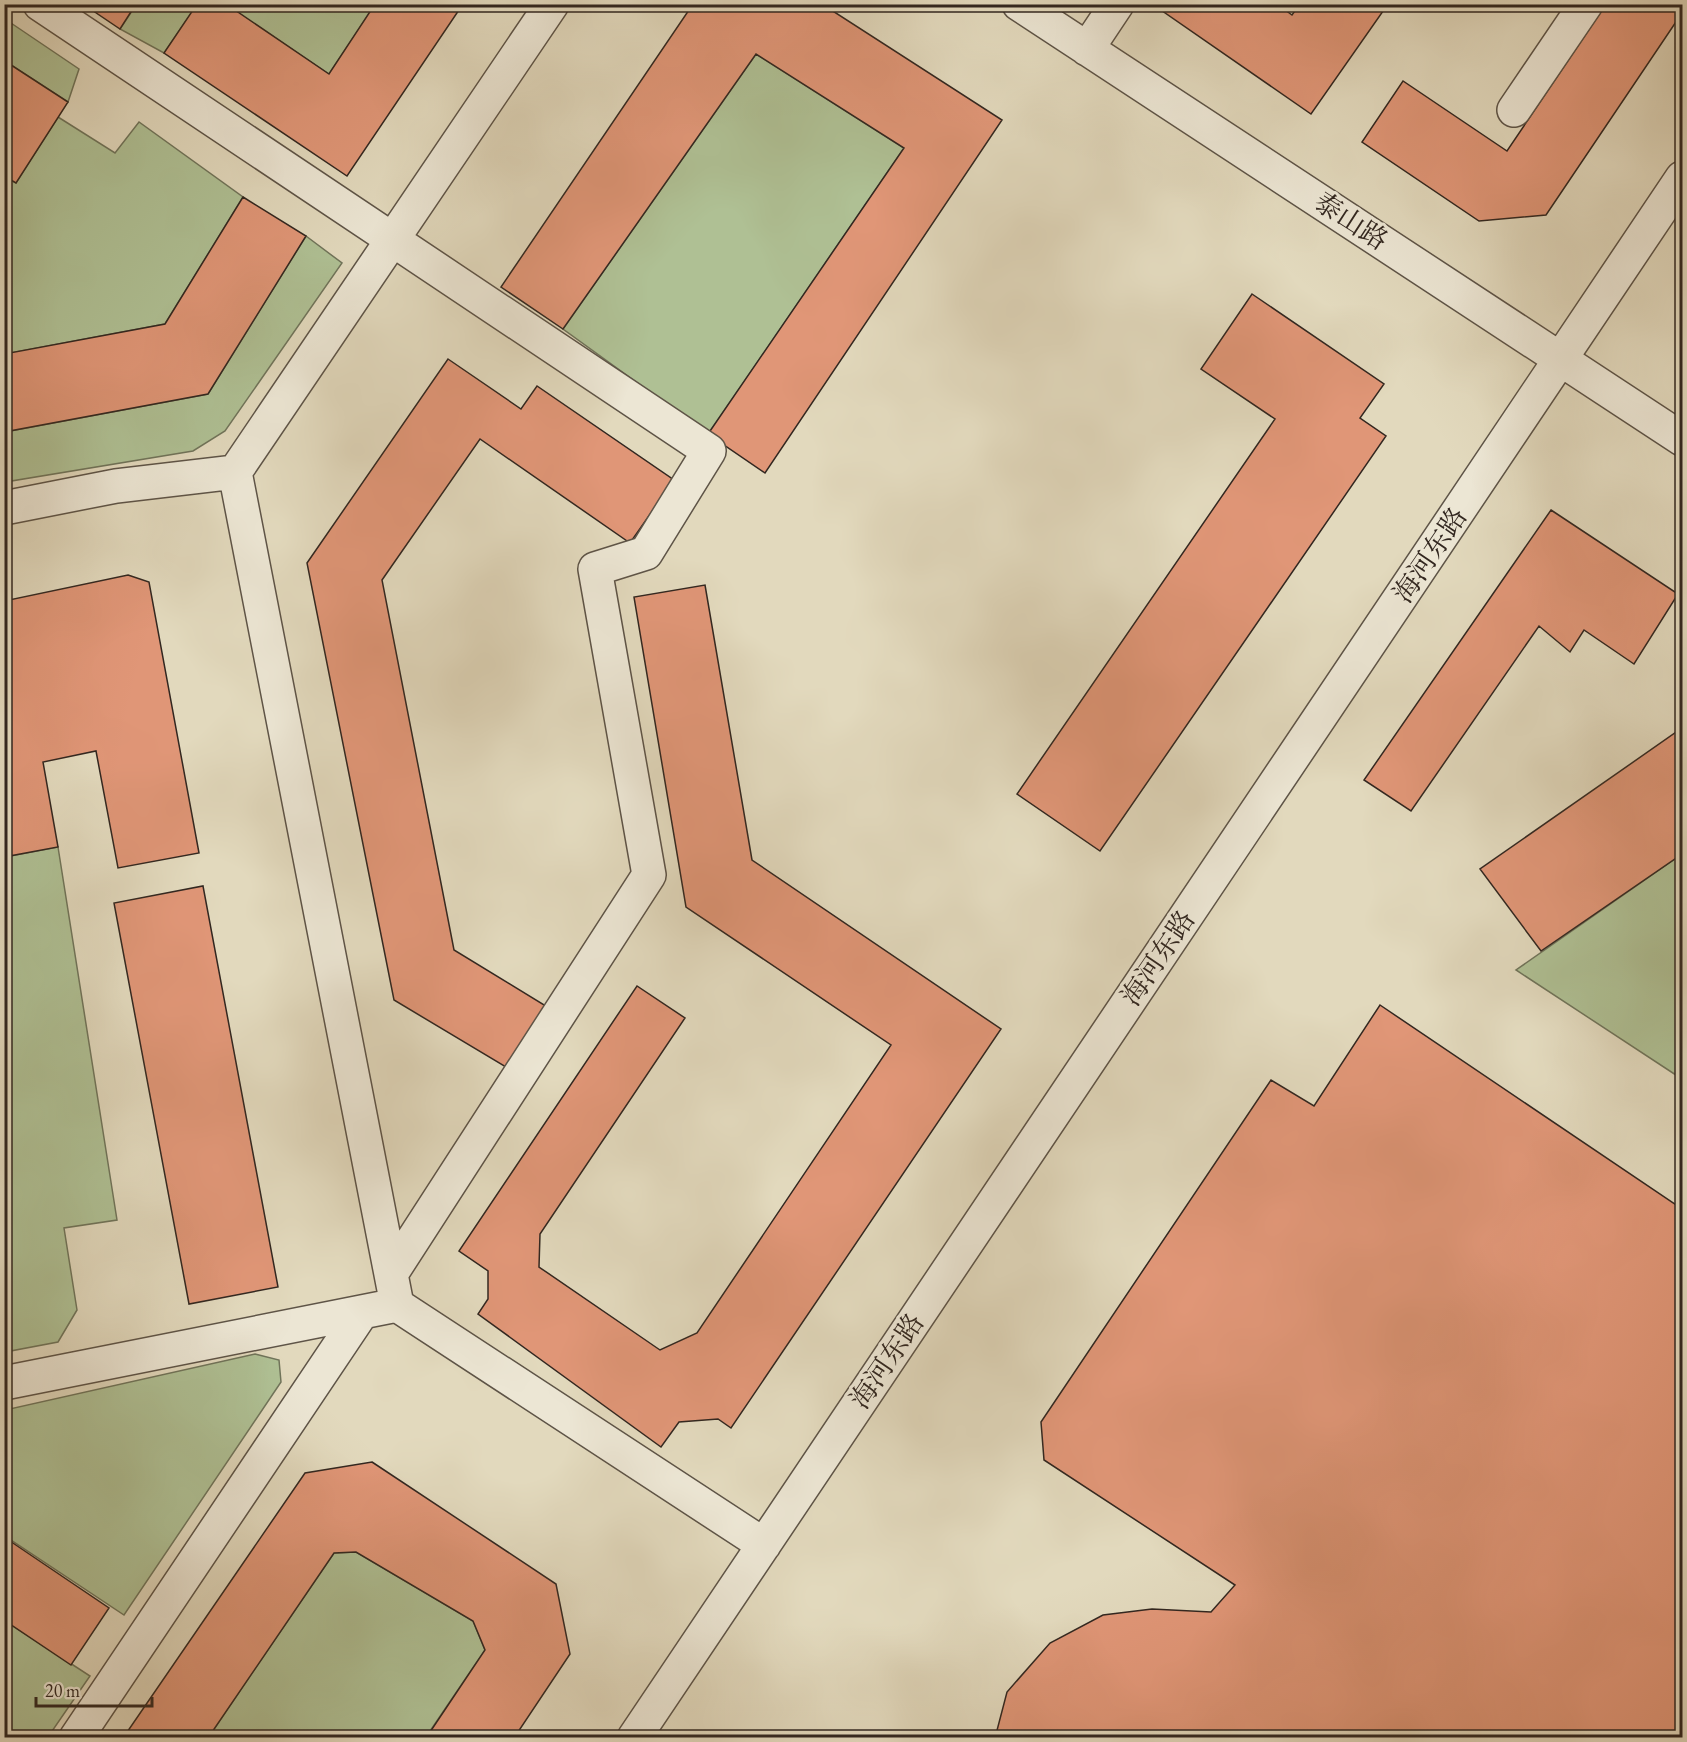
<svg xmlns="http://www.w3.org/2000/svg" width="1687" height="1742" viewBox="0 0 1687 1742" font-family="'EB Garamond','Noto Serif SC',serif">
<rect width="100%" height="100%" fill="#e2d9bd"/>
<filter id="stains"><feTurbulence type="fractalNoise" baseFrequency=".00333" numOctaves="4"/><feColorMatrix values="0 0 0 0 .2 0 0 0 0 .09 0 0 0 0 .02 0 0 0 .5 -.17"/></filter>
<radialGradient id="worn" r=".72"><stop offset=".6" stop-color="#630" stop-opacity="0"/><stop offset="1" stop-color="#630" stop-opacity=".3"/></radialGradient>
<path fill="#afc094" stroke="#70745a" stroke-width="1.5" d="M136,5H197L164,53L120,29Z
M226,5H375L329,74Z
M5,19L79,69L68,102L8,63L5,69Z
M756,54L904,148L708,434L563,329Z
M58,117L115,153L139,122L243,197L165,324L5,354L4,176L16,183Z
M306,236L342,263L225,431L193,451L5,482V432L208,394Z
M58,847L117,1220L64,1228L77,1310L58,1342L5,1352V857Z
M1682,854V1079L1516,970Z
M255,1354L279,1360L281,1382L124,1615L5,1536V1410Z
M356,1552L473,1621L485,1650L426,1737L208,1738L334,1553Z
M4,1620L90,1676L48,1737H5Z"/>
<path fill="#e09677" stroke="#322720" stroke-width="1.5" d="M83,4H136L120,29Z
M197,4H226L329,74L375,4H463L347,176L164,53Z
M693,4H822L1002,120L765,473L708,434L904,148L756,54L563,329L501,287Z
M1160,4H1277L1292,15L1300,4H1388L1311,114L1158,8Z
M1606,4H1682V13L1546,215L1479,221L1362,142L1403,81L1507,151Z
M8,63L68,102L16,183L4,176V69Z
M243,197L306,236L208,394L4,432V354L165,324Z
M1252,294L1384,384L1360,418L1386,436L1100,851L1017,794L1275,419L1201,369Z
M448,359L521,409L537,386L674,480L630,543L480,439L382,580L454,950L554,1011L516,1073L394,1000L307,563Z
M1551,510L1678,594L1634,664L1584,630L1570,652L1539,626L1411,811L1364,780Z
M128,575L149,582L199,853L118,868L96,751L43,762L58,847L4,857V601Z
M705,585L752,860L1001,1029L731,1428L718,1419L679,1422L661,1447L478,1314L488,1299V1271L459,1251L637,986L685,1018L540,1234L539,1267L660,1350L697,1333L891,1045L686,907L634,597Z
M1682,728V854L1541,951L1480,869Z
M203,886L278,1287L189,1304L114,903Z
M1380,1005L1682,1209V1738H995L1007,1692L1050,1643L1103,1615L1152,1609L1211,1612L1235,1585L1044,1460L1041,1422L1271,1080L1314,1106Z
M372,1462L556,1584L570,1654L514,1738H426L485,1650L473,1621L356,1552L334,1553L208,1738H123L305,1473Z
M4,1537L109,1608L71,1665L4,1620Z"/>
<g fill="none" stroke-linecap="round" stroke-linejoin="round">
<defs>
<path id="minor" d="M40,4L709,451L646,553L595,569L649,875L391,1274
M1019,4L1682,439
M1087,49L1117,4
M1514,110L1586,4
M235,472L552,4
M4,508L116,486L235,472L397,1305L4,1383
M397,1305L764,1545
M76,1738L362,1312
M634,1738L1682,178"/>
</defs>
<use href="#minor" stroke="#5e5447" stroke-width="36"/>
<use href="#minor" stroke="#ece6d4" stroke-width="33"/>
</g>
<g text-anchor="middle" stroke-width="6" stroke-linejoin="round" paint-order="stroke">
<g font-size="27" fill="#322720" stroke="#ece6d4">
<text transform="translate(1351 221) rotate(33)" y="9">泰山路</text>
<text transform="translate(1430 555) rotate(-56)" y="9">海河东路</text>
<text transform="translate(1158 958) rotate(-56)" y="9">海河东路</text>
<text transform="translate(887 1361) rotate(-56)" y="9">海河东路</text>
</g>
</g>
<rect width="1687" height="1742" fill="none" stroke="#e2d9bd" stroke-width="24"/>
<rect x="6" y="6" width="1675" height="1730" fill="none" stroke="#322720" stroke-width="3"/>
<rect x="12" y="12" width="1663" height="1718" fill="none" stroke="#322720" stroke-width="1.5"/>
<path d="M36 1697v9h116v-9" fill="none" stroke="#322720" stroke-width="3"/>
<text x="45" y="1697" font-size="18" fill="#322720" stroke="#ece6d4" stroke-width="4.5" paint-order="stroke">20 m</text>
<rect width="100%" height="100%" filter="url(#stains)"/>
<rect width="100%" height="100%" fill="url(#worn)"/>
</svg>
